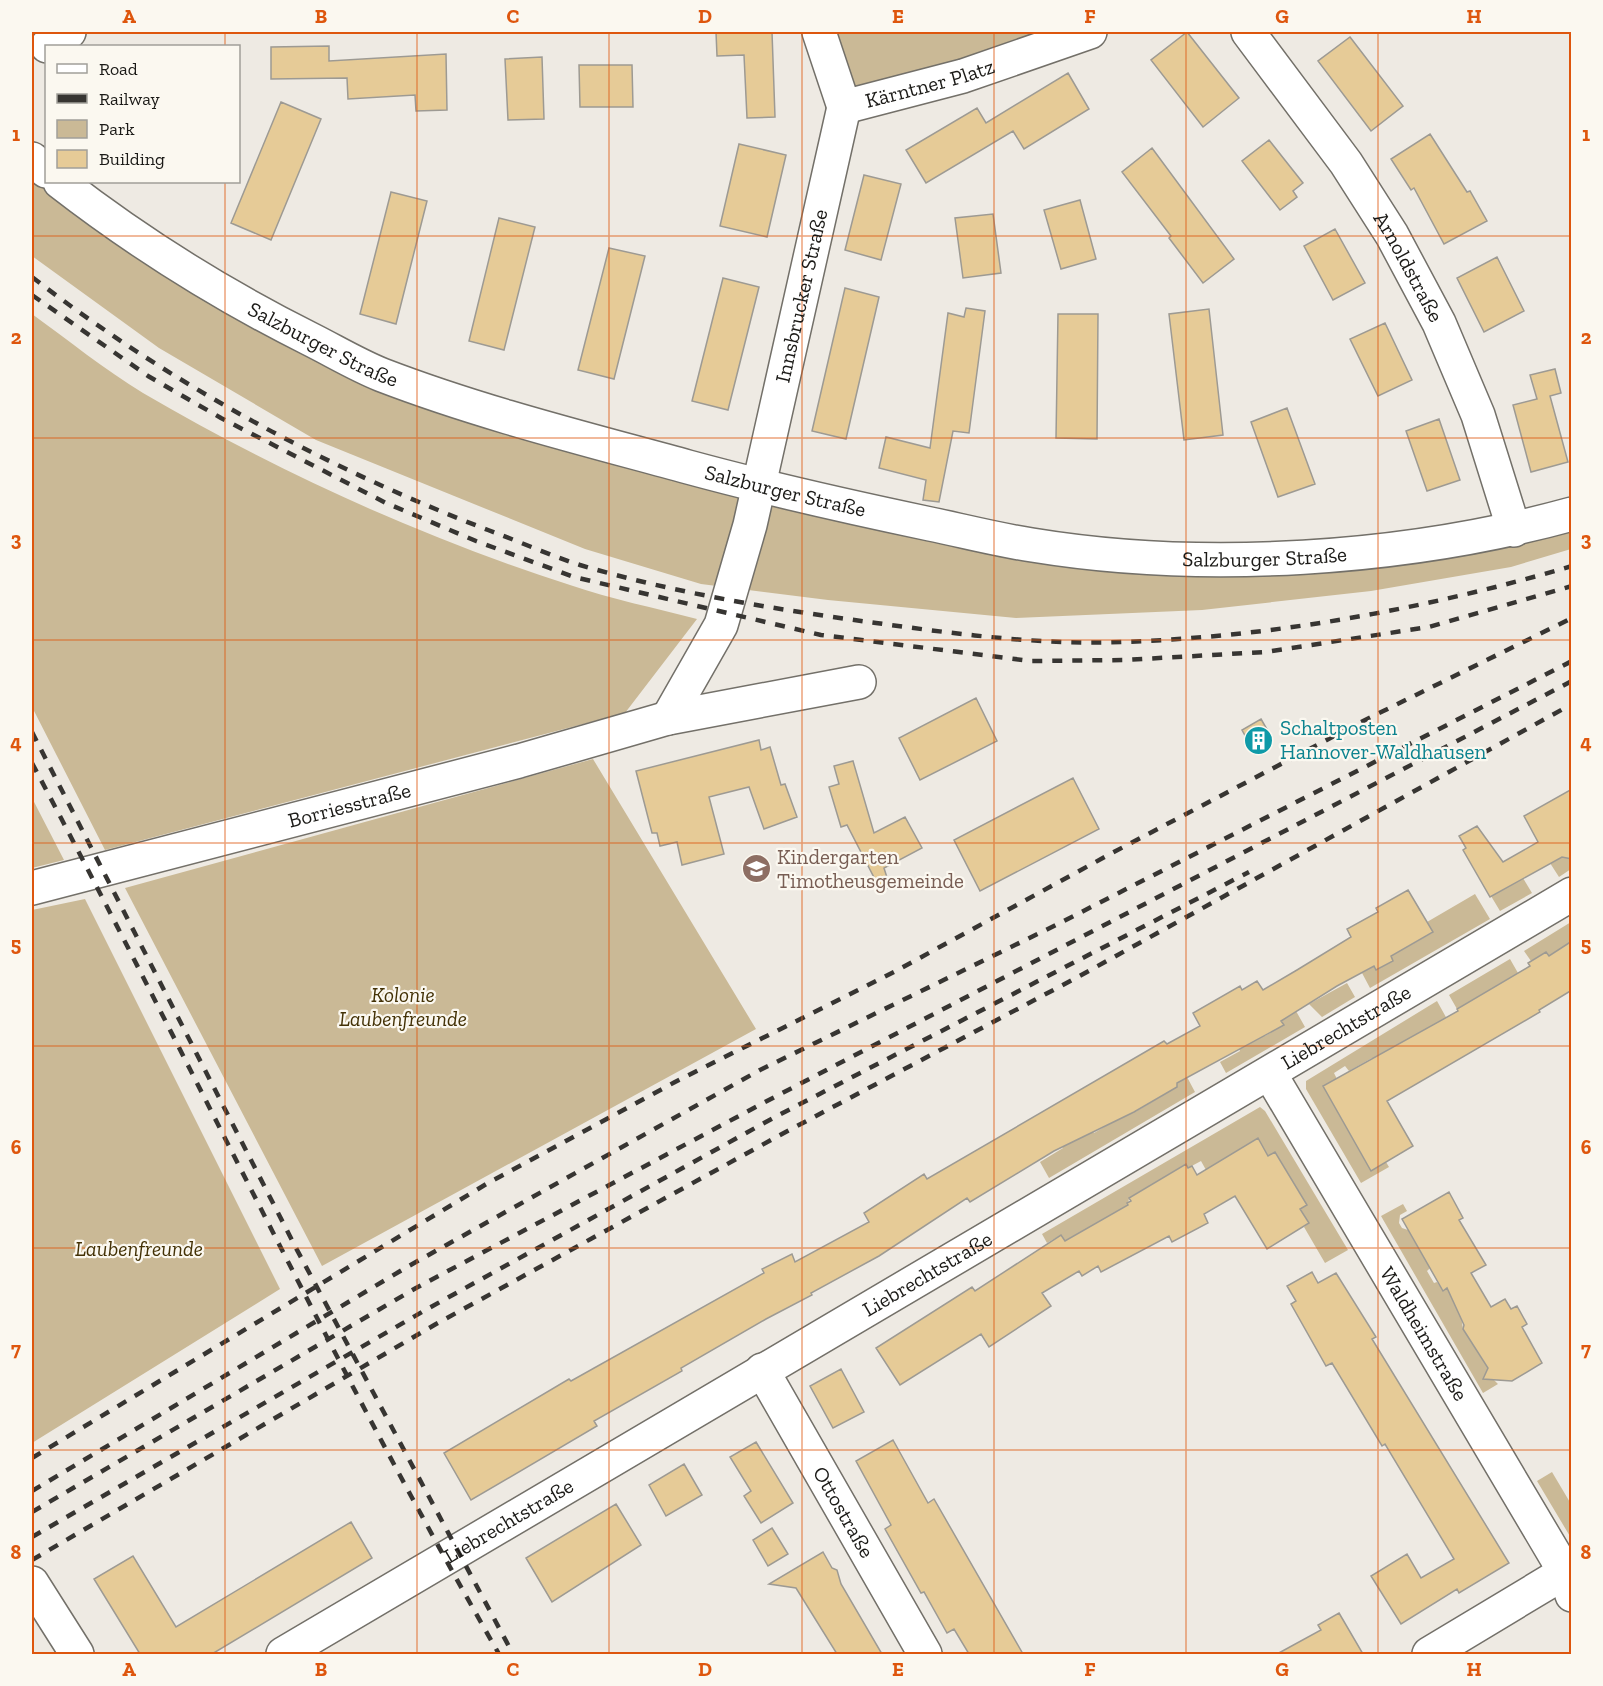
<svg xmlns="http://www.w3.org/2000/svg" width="1603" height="1686" viewBox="0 0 1603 1686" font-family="'Zilla Slab',serif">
<rect width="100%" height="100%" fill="#eeeae3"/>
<path fill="#cab996" d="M819,32H1090L844,107Z
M32,159L286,327L761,486L1211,559L1571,514V549L1511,567L1371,591L1202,610L1016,618L828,600L701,584L585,549L316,440L159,348L32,256Z
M32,314C68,340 105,370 143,393C278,472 421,537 570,585C611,599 655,608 697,619L625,713L105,850L32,707Z
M593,759L756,1029L322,1266L125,888Z
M32,798L64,860L32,868Z
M1564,856H1571V869L1559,877L1550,863Z
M1523,878L1532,893L1500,911L1491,896Z
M1475,894L1490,919L1370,988L1362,973L1374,966L1377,970L1392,961L1391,956L1432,933L1427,922Z
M85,899L280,1289L32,1443V910Z
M1571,922V942L1549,956L1546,952L1531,961L1524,951Z
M1510,959L1518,973L1457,1009L1449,995Z
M1347,983L1355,997L1322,1017L1309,1004Z
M1437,1001L1452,1028L1373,1060L1372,1058L1349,1071L1345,1066L1334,1073L1337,1079L1323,1086L1371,1170L1386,1162L1389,1167L1361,1183L1306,1089V1081Z
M1296,1011L1305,1027L1226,1073L1220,1062L1240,1051L1237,1045L1261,1031L1265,1036L1283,1025L1281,1020Z
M1187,1077L1195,1092L1049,1178L1040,1162L1063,1148L1062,1145L1090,1128L1094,1133L1133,1110L1135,1112L1162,1096L1165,1090L1170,1091L1177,1087V1083Z
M1260,1107L1265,1111L1348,1250L1325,1263L1304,1227L1309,1223L1300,1209L1307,1205L1275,1152L1268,1156L1258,1139L1206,1170L1201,1161L1188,1168L1186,1164L1129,1198L1128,1205L1065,1241L1061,1235L1047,1243L1042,1234Z
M1403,1204L1407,1211L1400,1215L1399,1223L1402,1228L1408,1230L1430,1268L1427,1271L1434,1283L1437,1282L1443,1290L1456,1283L1463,1329L1488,1368L1486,1372L1498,1384L1483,1393L1381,1216Z
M1552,1472L1571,1504V1538L1537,1481Z"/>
<path fill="#e6cb97" stroke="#9d9a93" stroke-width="1.5" d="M716,32H772L775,117L747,118L744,55L717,56Z
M1187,32L1239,98L1203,127L1151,60Z
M1350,37L1403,106L1371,131L1318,61Z
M329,46V61L446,54L447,110L416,111L415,95L348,99L347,78L271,79V47Z
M542,57L544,119L508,120L505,59Z
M579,65H632L633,107H580Z
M1068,73L1089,109L1024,149L1013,131L926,183L906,150L977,108L986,123Z
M281,102L321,119L271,240L231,223Z
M1430,134L1467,192L1470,191L1487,221L1444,244L1414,188L1411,190L1391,159Z
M1269,140L1303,183L1293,191L1297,197L1280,210L1242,161Z
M739,144L786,155L767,237L720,226Z
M1152,148L1234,259L1203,283L1169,238L1171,236L1122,172Z
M864,175L901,184L881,260L845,250Z
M391,192L427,201L396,324L360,314Z
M1080,200L1096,259L1061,269L1044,210Z
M993,214L1001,273L963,278L955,218Z
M499,218L535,227L504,350L469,341Z
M1335,229L1365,283L1333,300L1304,246Z
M609,248L645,256L614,379L578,370Z
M1497,257L1524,311L1484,332L1457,278Z
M723,278L759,287L728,410L692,401Z
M845,288L879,297L846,439L812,431Z
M966,308L985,311L969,433L953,431L939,502L923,500L926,480L879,468L886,437L930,448L948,313L964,317Z
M1209,309L1223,435L1184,440L1169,314Z
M1058,314H1098L1097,439L1056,438Z
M1385,323L1412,380L1378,396L1350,339Z
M1555,369L1561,393L1550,396L1568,462L1531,472L1513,405L1537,399L1530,375Z
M1287,408L1315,484L1278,497L1251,422Z
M1439,419L1460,480L1427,491L1406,431Z
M976,698L997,741L920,780L899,738Z
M1261,719L1272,738L1253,750L1242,730Z
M759,740L761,750L770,747L781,785L785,784L797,817L764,829L749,787L709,797L724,854L682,865L677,842L660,846L657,833H652L636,771Z
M853,761L874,833L905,817L922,848L884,868L890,887L881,891L847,825L841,827L829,787L839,784L834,766Z
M1073,778L1099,829L980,891L954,840Z
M1572,789V859L1562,857L1490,897L1463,850L1466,848L1459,836L1477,826L1503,862L1538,842L1524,816Z
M1408,890L1433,932L1391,956L1393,961L1376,970L1374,966L1337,986L1281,1021L1284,1025L1177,1083V1087L1134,1112L1054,1151L970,1202L967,1198L879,1256L811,1293L812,1295L766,1319L681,1368L682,1371L594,1421L597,1426L471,1500L444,1453L569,1379L571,1381L764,1273L762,1269L792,1254L795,1262L869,1222L864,1213L924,1174L927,1179L1164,1041L1167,1044L1200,1026L1193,1013L1240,986L1242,990L1257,981L1263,990L1297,970L1351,937L1347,929L1378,912L1376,908Z
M1572,941V990L1539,1010L1540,1012L1387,1101L1413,1146L1371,1171L1323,1086L1458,1011L1457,1009L1530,966L1528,963L1546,952L1549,956Z
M1258,1138L1268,1156L1275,1152L1307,1205L1300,1209L1309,1223L1267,1249L1235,1196L1204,1214L1208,1223L1172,1242L1169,1236L1101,1272L1098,1266L1082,1276L1079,1271L1042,1293L1051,1306L989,1347L981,1334L900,1385L876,1348L972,1287L975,1291L1061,1235L1065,1241L1128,1205L1127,1203L1131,1201L1129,1198L1186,1164L1188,1168L1192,1166L1197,1175Z
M1449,1192L1463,1218L1459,1220L1486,1265L1471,1273L1491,1307L1505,1299L1511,1309L1517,1306L1527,1324L1522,1327L1542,1363L1512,1381L1483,1379L1488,1368L1463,1329L1464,1325L1447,1288L1443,1291L1402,1219Z
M1312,1272L1318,1283L1336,1273L1376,1337L1372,1339L1509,1563L1459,1593L1457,1589L1401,1624L1371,1576L1407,1554L1421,1578L1454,1559L1385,1444L1382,1446L1332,1363L1326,1366L1291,1304L1296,1301L1287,1286Z
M841,1369L864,1412L833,1428L810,1386Z
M893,1440L928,1503L934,1499L1023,1654H969L954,1629L947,1633L924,1592L921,1593L885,1529L891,1525L856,1461Z
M756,1442L793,1503L761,1523L744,1496L751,1491L730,1457Z
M684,1464L702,1495L666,1516L649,1485Z
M616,1504L641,1545L552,1602L526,1558Z
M351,1522L372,1558L212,1654H140L94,1579L133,1556L176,1627Z
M772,1528L788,1554L768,1566L753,1540Z
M823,1552L832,1568L837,1570L841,1584L882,1654H837L796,1588L769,1584Z
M1339,1613L1363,1654H1277L1321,1630L1318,1625Z"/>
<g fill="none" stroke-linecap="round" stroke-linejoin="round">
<defs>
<g id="minor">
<path id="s1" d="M819,32L844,107L963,76L1090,32"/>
<path id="s2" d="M1248,32L1346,163L1392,235L1439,323L1478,415L1514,530"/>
<path d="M47,46L69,32"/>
<path d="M32,159L46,171"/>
<path id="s3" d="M60,182C140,244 220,294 310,339C334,351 357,365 382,375C481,413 586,439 688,467C769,489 849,507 930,524C964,531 998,540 1032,545C1203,573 1405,560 1572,514"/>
<path id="s4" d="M668,718L721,625L750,525L844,107"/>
<path id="s5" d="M32,888L519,761L668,718L859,682"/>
<path id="s6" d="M1270,1074L1565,1572L1572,1595"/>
<path id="s7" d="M762,1370L925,1654"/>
<path d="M32,1583L77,1654"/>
<path id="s8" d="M283,1654L1572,894"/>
<path d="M1429,1654L1572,1568"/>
</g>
</defs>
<use href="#minor" stroke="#737069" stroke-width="36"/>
<use href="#minor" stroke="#fff" stroke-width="33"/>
<path stroke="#373532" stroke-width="4.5" stroke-dasharray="10 10" stroke-linecap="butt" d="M32,277C169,383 326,468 488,530C518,541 549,555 580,565C674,593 779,610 876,623C957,634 1039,645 1121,642C1273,637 1426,609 1572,566
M32,295L148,376L221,418L386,503L476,541L574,577L821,635L1031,661L1124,660L1265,652L1429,627L1572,586
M32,732L296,1248L513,1654
M32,763C189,1059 332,1363 499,1654
M32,1458L488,1183L675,1082L894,972L1112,853L1359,723L1572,618
M32,1491L407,1267L760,1070L1056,925L1572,661
M32,1512L416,1288L767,1101L1572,681
M32,1537L429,1308L775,1117L1249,872
M32,1560L436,1324L782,1134L1076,978L1572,704"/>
</g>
<path fill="none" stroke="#de560d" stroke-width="1.5" stroke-opacity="0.55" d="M225,32V46M417,32V1654M609,32V1654M802,32V1654M994,32V1654M1186,32V1654M1378,32V1654M225,182V1654M32,236H1572M32,438H1572M32,640H1572M32,843H1572M32,1046H1572M32,1248H1572M32,1450H1572"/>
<defs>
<symbol id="building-disc" viewBox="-11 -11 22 22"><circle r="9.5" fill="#0f9aa8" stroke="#fbf8f0"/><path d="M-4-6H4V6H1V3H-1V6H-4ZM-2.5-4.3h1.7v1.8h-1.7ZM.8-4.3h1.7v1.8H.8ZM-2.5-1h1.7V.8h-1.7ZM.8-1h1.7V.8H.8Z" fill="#fff"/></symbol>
<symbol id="school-disc" viewBox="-11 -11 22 22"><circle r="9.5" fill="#8d6e63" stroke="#fbf8f0"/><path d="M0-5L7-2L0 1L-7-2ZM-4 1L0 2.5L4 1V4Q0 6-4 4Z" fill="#fff"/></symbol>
</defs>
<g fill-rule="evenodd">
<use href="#building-disc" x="1242" y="724" width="33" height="33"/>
<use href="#school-disc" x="740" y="852" width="33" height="33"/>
</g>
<g text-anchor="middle" stroke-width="4.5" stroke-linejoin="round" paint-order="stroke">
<g font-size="21" fill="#1b1a17" stroke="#fbf8f0">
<text dy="7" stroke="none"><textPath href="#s1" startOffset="168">Kärntner Platz</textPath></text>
<text dy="7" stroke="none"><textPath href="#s2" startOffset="285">Arnoldstraße</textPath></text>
<text dy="7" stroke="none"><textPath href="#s4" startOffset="446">Innsbrucker Straße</textPath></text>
<text dy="7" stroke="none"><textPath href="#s3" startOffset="310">Salzburger Straße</textPath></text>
<text dy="7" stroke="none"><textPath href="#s3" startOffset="796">Salzburger Straße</textPath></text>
<text dy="7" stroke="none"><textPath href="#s3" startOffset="1282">Salzburger Straße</textPath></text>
<text dy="7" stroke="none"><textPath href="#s5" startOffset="328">Borriesstraße</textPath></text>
<text dy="7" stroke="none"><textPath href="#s8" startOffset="1234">Liebrechtstraße</textPath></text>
<text dy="7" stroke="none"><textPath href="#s8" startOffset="748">Liebrechtstraße</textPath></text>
<text dy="7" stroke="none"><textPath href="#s6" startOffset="302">Waldheimstraße</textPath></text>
<text dy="7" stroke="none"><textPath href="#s7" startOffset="164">Ottostraße</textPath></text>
<text dy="7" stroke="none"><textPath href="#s8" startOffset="262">Liebrechtstraße</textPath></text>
</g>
<g font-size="21" fill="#0d838f" stroke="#fbf8f0" text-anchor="start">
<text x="1280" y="735">Schaltposten<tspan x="1280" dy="24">Hannover-Waldhausen</tspan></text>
</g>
<g font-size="21" fill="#785e54" stroke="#fbf8f0" text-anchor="start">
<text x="777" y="864">Kindergarten<tspan x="777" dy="24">Timotheusgemeinde</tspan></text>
</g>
<g font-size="21" font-style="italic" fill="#433105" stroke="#fbf8f0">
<text x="403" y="1002">Kolonie<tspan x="403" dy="24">Laubenfreunde</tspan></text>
<text x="139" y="1256">Laubenfreunde</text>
</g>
</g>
<rect width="1603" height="1686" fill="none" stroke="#fbf8f0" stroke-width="66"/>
<rect x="45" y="45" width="195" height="138" fill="#fbf8f0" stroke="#a19f99" stroke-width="1.5"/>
<rect x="57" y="64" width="30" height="9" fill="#ffffff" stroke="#a19f99" stroke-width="1.5"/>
<text x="99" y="75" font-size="18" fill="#1b1a17">Road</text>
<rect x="57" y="94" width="30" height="9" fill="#373532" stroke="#a19f99" stroke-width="1.5"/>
<text x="99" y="105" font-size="18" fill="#1b1a17">Railway</text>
<rect x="57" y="120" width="30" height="18" fill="#cab996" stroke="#a19f99" stroke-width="1.5"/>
<text x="99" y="135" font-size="18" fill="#1b1a17">Park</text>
<rect x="57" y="150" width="30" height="18" fill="#e6cb97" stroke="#a19f99" stroke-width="1.5"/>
<text x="99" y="165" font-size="18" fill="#1b1a17">Building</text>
<rect x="33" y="33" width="1537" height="1620" fill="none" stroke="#de560d" stroke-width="2"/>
<g font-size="20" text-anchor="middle" font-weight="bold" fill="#de560d">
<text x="129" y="23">A</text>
<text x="321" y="23">B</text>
<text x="513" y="23">C</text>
<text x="705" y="23">D</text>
<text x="898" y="23">E</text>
<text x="1090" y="23">F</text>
<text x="1282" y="23">G</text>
<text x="1474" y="23">H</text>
<text x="16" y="141">1</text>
<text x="1586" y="141">1</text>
<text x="16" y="344">2</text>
<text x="1586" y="344">2</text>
<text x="16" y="546">3</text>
<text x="1586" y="546">3</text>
<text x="16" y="749">4</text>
<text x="1586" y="749">4</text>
<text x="16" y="951">5</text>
<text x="1586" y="951">5</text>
<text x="16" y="1154">6</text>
<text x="1586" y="1154">6</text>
<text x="16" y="1356">7</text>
<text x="1586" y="1356">7</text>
<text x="16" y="1559">8</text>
<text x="1586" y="1559">8</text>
<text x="129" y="1676">A</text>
<text x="321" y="1676">B</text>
<text x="513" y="1676">C</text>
<text x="705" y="1676">D</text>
<text x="898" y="1676">E</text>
<text x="1090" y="1676">F</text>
<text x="1282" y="1676">G</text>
<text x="1474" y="1676">H</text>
</g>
</svg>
